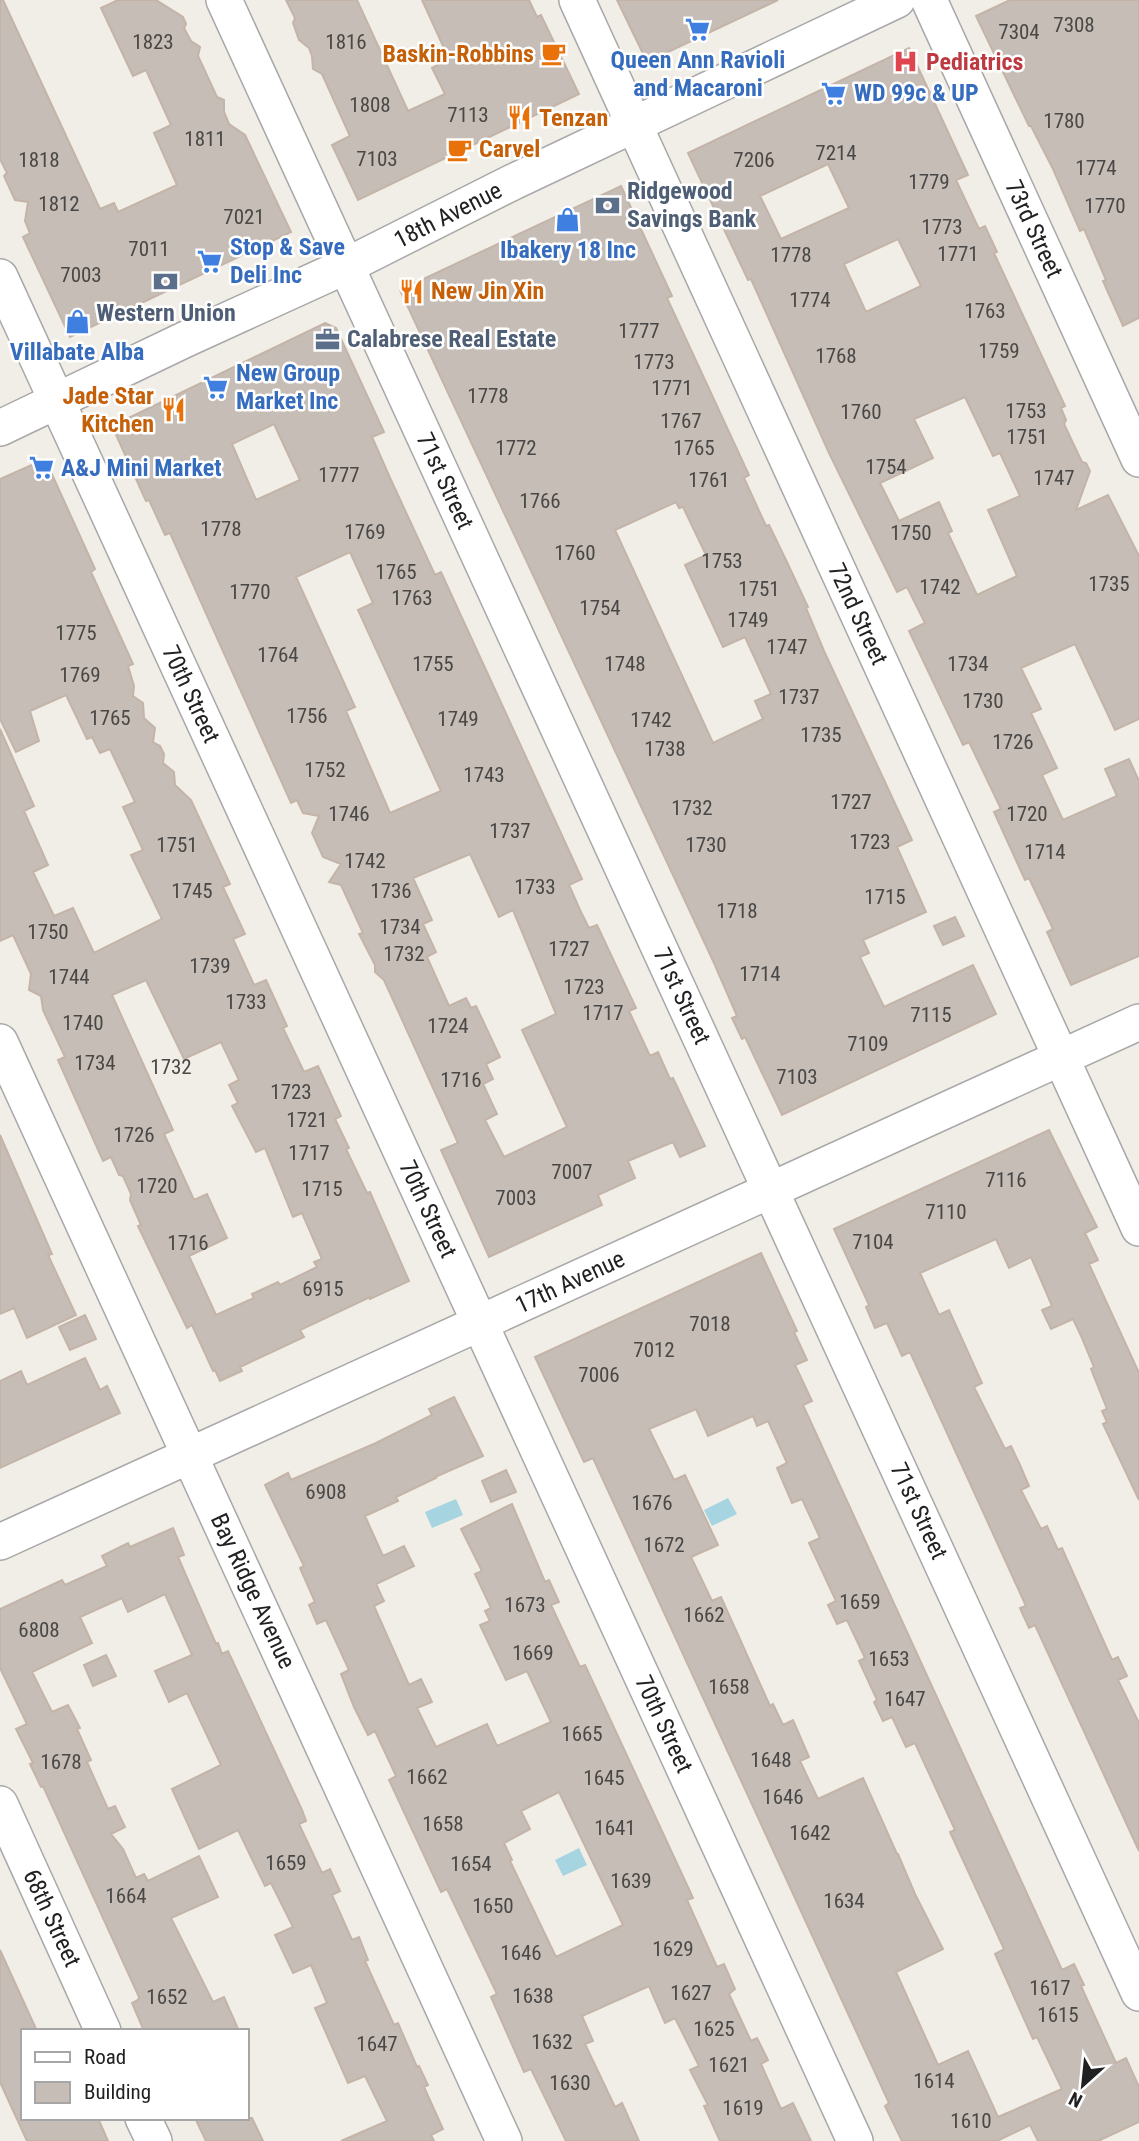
<svg xmlns="http://www.w3.org/2000/svg" width="1139" height="2141" viewBox="0 0 1139 2141" font-family="'Roboto Condensed',sans-serif">
<rect width="100%" height="100%" fill="#f1eee7"/>
<path fill="#a6d4e0" d="M728,1498L737,1514L712,1526L704,1510Z
M456,1499L463,1515L432,1528L425,1512Z
M579,1848L587,1865L563,1876L555,1860Z"/>
<path fill="#c6bdb6" stroke="#c4b4a8" stroke-width="2" fill-rule="evenodd" d="M0,0H3L100,209L114,203L118,212L177,185L154,133L171,125L146,70L133,76L101,8L118,0H156L183,17L186,24L184,28L191,41L200,47L198,56L217,97L224,100V112L229,124L245,135L291,232L70,337L23,237L30,233L25,221L28,202L15,200L4,176L7,173L0,159Z
M286,0H357L408,111L445,94L432,68L449,59L422,0H529L537,17L541,15L579,94L358,200L332,145L350,136L322,74L313,69L312,56L309,48L299,40L293,23L295,18Z
M617,0H778L647,62Z
M1010,0H1139V318L1123,326L1103,281L1106,280L1084,229L1080,231L1053,169L1031,126H1029L976,16Z
M909,48L968,175L956,180L979,229L985,226L997,252L994,253L1065,406L1061,408L1066,420L1064,424L1082,462L1086,463L1090,471L1076,510L1108,495L1139,556V719L1115,730L1075,644L1021,668L1041,709L1031,713L1057,768L1042,775L1063,820L1117,796L1105,769L1129,759L1139,781V956L1071,985L1047,932L1053,929L1029,878L1025,880L994,812L1001,809L969,742L963,745L909,631L925,623L907,587L897,592L883,563L829,453L751,279L748,280L688,153ZM828,164L849,208L781,239L760,196ZM898,239L921,286L866,312L844,264ZM965,397L993,456L1000,453L1020,496L988,510L1017,576L977,595L948,533L952,531L939,502L899,521L880,483L933,458L914,419Z
M621,186L672,296L667,298L749,475L744,478L766,526L769,525L786,560L808,607L806,608L824,651L912,840L897,847L926,912L863,940L869,953L860,957L884,1007L973,965L996,1014L782,1115L745,1037L742,1039L732,1018L737,1016L714,963L400,290ZM676,502L679,508L683,507L706,555L685,565L723,647L745,637L771,694L755,701L763,719L713,743L615,530Z
M325,323L336,328L384,432L372,437L391,480L435,575L441,572L582,879L569,885L580,910L589,928L597,925L636,1008L629,1011L650,1056L658,1052L670,1079L673,1078L705,1146L680,1157L673,1142L628,1161L635,1178L598,1195L602,1205L489,1257L441,1150L458,1143L384,980L375,972V965L359,934L363,933L341,885L329,882L341,864L323,857L314,837L312,833L319,816L303,813L297,800L291,803L170,533L165,535L149,500L146,501L112,426ZM274,424L300,480L256,500L232,444ZM350,552L373,603L358,610L441,791L390,813L346,711L355,707L296,577ZM470,854L499,917L513,910L556,1014L522,1030L567,1127L504,1157L485,1120L497,1114L483,1084L493,1079L486,1064L500,1057L476,1006L471,1008L466,998L449,1006L427,957L436,952L423,924L432,920L413,878Z
M45,459L95,569L91,572L133,664L128,666L134,686L133,696L143,703L144,718L155,728L153,742L160,746L164,754L163,763L174,772L175,785L191,800L230,884L223,887L245,934L233,939L254,985L266,980L287,1026L283,1028L304,1072L318,1066L341,1116L335,1119L349,1148L346,1149L367,1193L370,1192L409,1281L370,1299V1297L300,1330L304,1337L240,1367L242,1371L220,1381L215,1370L213,1371L192,1325L187,1328L159,1270L138,1226L141,1225L130,1200L131,1194L123,1176L119,1175L111,1157L103,1161L58,1060L65,1057L43,1010L41,996L29,990L31,974L13,935L0,941V729L34,806L24,811L48,865L33,872L54,916L73,908L94,953L162,919L131,855L143,850L123,807L135,802L110,749L100,753L92,737L87,739L66,695L30,711L39,741L16,752L0,719V479ZM146,980L184,1059L221,1042L239,1080L229,1085L238,1103L232,1106L256,1152L265,1148L293,1217L302,1213L322,1259L314,1262L317,1267L280,1285L278,1282L252,1294L254,1298L216,1315L189,1256L227,1238L207,1194L194,1200L164,1134L173,1130L112,995Z
M955,917L964,936L943,945L934,926Z
M1049,1130L1097,1227L1085,1233L1098,1260L1089,1264L1139,1373V1500L1103,1424L1107,1422L1102,1411L1107,1409L1091,1369L1094,1367L1082,1338L1073,1319L1051,1329L1042,1310L1052,1306L1031,1257L1009,1268L996,1239L920,1273L939,1315L949,1310L982,1383L974,1387L1005,1449L1011,1446L1020,1465L1029,1486L1021,1490L1041,1529L1047,1526L1058,1550L1062,1548L1112,1660L1118,1657L1127,1676L1118,1680L1139,1723V1851L1035,1625L1029,1628L1020,1608L1026,1606L910,1352L902,1356L887,1323L875,1328L866,1307L869,1305L834,1229Z
M0,1135L52,1254L48,1255L76,1315L27,1338L14,1308L0,1314Z
M761,1253L797,1331L794,1332L807,1360L795,1365L812,1401L803,1405L1062,1970L1074,1964L1084,1985L1081,1986L1116,2063L1126,2058L1139,2087V2122L1098,2141H1038L1030,2125L997,2141H902L885,2106L889,2103L593,1458L584,1462L535,1357ZM696,1409L708,1436L753,1416L757,1426L768,1421L787,1463L777,1468L792,1503L802,1499L820,1538L809,1543L836,1601L828,1605L837,1624L847,1620L865,1658L859,1661L877,1700L874,1702L883,1721L892,1717L906,1747L915,1743L955,1830L950,1832L1004,1949L995,1954L1033,2039L1037,2037L1062,2089L998,2117L968,2051L938,2065L896,1972L943,1949L915,1894L898,1854H897L863,1778L818,1799L800,1761L809,1757L793,1720L783,1725L773,1704L770,1706L721,1597L712,1601L691,1557L718,1545L685,1475L674,1480L649,1429Z
M85,1315L96,1339L70,1350L59,1327Z
M85,1358L100,1390L107,1386L120,1413L0,1468V1381L21,1371L27,1385Z
M454,1397L483,1456L435,1477L436,1478L396,1497L398,1501L365,1516L383,1556L404,1546L414,1566L376,1584L384,1601L374,1606L409,1685L421,1679L432,1702L417,1708L436,1747L487,1724L497,1746L551,1722L527,1671L506,1680L480,1625L490,1621L485,1611L491,1608L475,1574L482,1571L461,1529L512,1504L545,1582L549,1580L559,1602L551,1605L580,1667L585,1665L693,1898L687,1900L717,1967L724,1964L735,1989L729,1994L751,2041L757,2038L768,2060L761,2064L781,2109L793,2103L811,2141H720L704,2106L708,2105L690,2070L699,2066L675,2018L665,2023L649,1986L582,2016L593,2041L585,2044L615,2107L622,2103L639,2141H566L531,2069L524,2072L491,1997L497,1994L447,1889L441,1892L389,1780L396,1776L375,1731L368,1735L354,1707L341,1674L349,1670L326,1620L317,1624L309,1605L315,1602L300,1568L304,1566L265,1485L288,1473L291,1480L376,1443L432,1415L429,1409ZM559,1792L623,1925L556,1957L510,1861L512,1860L504,1843L530,1829L521,1811Z
M506,1470L516,1492L491,1502L482,1481Z
M173,1528L184,1555L178,1557L216,1644L218,1643L222,1654L228,1651L302,1810L306,1821L299,1824L322,1873L330,1869L340,1891L332,1895L352,1940L359,1937L368,1960L365,1961L394,2025L398,2023L417,2067L419,2066L428,2085L424,2087L443,2129L431,2135L434,2141H341L387,2121L365,2076L348,2083L315,2008L327,2003L311,1965L293,1973L275,1935L293,1927L271,1883L265,1886L238,1830L199,1849L172,1789L221,1765L187,1693L169,1702L155,1671L192,1655L165,1594L128,1612L122,1598L80,1617L92,1643L32,1672L52,1712L68,1705L80,1728L77,1729L91,1760L87,1762L108,1809L115,1806L125,1827L111,1834L123,1849L136,1878L144,1874L148,1881L199,1856L218,1897L171,1918L213,2002L224,1997L239,2031H144L132,2003L138,2000L139,1997L43,1786L41,1787L30,1764L33,1763L16,1729L27,1724L0,1668V1609L62,1580L65,1585L107,1566L102,1556L128,1543L130,1547Z
M106,1655L116,1676L93,1686L84,1665Z
M0,1950L37,2031H23V2118H98L108,2141H27L0,2082Z
M195,2118H252L263,2141H206Z"/>
<g fill="none" stroke-linecap="round" stroke-linejoin="round">
<defs>
<path id="minor" d="M224,0L1139,1993
M577,0L1139,1228
M929,0L1139,459
M0,277L855,2141
M0,428L186,339L346,266L513,182L897,0
M0,1042L504,2141
M0,1542L1139,1022
M0,1804L103,2031
M143,2118L154,2141"/>
</defs>
<use href="#minor" stroke="#a8a8a8" stroke-width="38"/>
<use href="#minor" stroke="#fff" stroke-width="35"/>
</g>
<defs>
<symbol id="supermarket-bare" viewBox="-9 -9 18 18"><path d="M-6-5.5h2.5l.6 2H6L4.5 2H-2.5L-4.4-4H-6ZM-1.5 3.2a1.3 1.3 0 1 0 .1 0ZM3 3.2a1.3 1.3 0 1 0 .1 0Z" fill="#3f7fe0" stroke="#fff" stroke-width="2.5" paint-order="stroke"/></symbol>
<symbol id="cafe-bare" viewBox="-9 -9 18 18"><path d="M-5.5-4.5H6V0H3Q3 3.5 0 3.5H-2.5Q-5.5 3.5-5.5 0ZM3-3.2v2h1.7v-2ZM-6 4.5H4V6H-6Z" fill="#e8710a" stroke="#fff" stroke-width="2.5" paint-order="stroke"/></symbol>
<symbol id="hospital-bare" viewBox="-9 -9 18 18"><path d="M-5-5h3v3.5h4V-5h3V5h-3V1.5h-4V5h-3Z" fill="#e0444e" stroke="#fff" stroke-width="2.5" paint-order="stroke"/></symbol>
<symbol id="restaurant-bare" viewBox="-9 -9 18 18"><path d="M-5-6h1v4h1v-4h1v4h1v-4h1v5L-1.5 .5V6h-2V.5L-5-1ZM5-6V6H3V1.5H1.5Q1.5-4 5-6Z" fill="#e8710a" stroke="#fff" stroke-width="2.5" paint-order="stroke"/></symbol>
<symbol id="bank-bare" viewBox="-9 -9 18 18"><path d="M-6-4H6V4H-6ZM0-2.3a2.3 2.3 0 1 0 0 4.6a2.3 2.3 0 1 0 0-4.6Z" fill="#5c6f8a" stroke="#fff" stroke-width="2.5" paint-order="stroke"/></symbol>
<symbol id="shop-bare" viewBox="-9 -9 18 18"><path d="M-5-2.5h2.3a2.7 3.5 0 0 1 5.4 0H5L5.5 6h-11ZM-1.5-2.5h3a1.5 2.3 0 0 0-3 0Z" fill="#3f7fe0" stroke="#fff" stroke-width="2.5" paint-order="stroke"/></symbol>
<symbol id="office-bare" viewBox="-9 -9 18 18"><path d="M-6-3h4V-5.5h4V-3h4V5H-6ZM-1-4.5V-3h2v-1.5ZM-6 0V1H6V0Z" fill="#5c6f8a" stroke="#fff" stroke-width="2.5" paint-order="stroke"/></symbol>
</defs>
<g fill-rule="evenodd">
<use href="#supermarket-bare" x="680" y="12" width="35" height="35"/>
<use href="#cafe-bare" x="536" y="36" width="35" height="35"/>
<use href="#hospital-bare" x="888" y="44" width="35" height="35"/>
<use href="#supermarket-bare" x="816" y="76" width="35" height="35"/>
<use href="#restaurant-bare" x="502" y="100" width="35" height="35"/>
<use href="#cafe-bare" x="442" y="132" width="35" height="35"/>
<use href="#bank-bare" x="590" y="188" width="35" height="35"/>
<use href="#shop-bare" x="550" y="202" width="35" height="35"/>
<use href="#supermarket-bare" x="192" y="244" width="35" height="35"/>
<use href="#bank-bare" x="148" y="264" width="35" height="35"/>
<use href="#restaurant-bare" x="394" y="274" width="35" height="35"/>
<use href="#shop-bare" x="60" y="304" width="35" height="35"/>
<use href="#office-bare" x="310" y="322" width="35" height="35"/>
<use href="#supermarket-bare" x="198" y="370" width="35" height="35"/>
<use href="#restaurant-bare" x="156" y="392" width="35" height="35"/>
<use href="#supermarket-bare" x="24" y="450" width="35" height="35"/>
</g>
<g text-anchor="middle" stroke-width="5" stroke-linejoin="round" paint-order="stroke">
<g font-size="21" fill="#4a4846">
<text x="1074" y="32">7308</text>
<text x="1019" y="39">7304</text>
<text x="153" y="49">1823</text>
<text x="346" y="49">1816</text>
<text x="370" y="112">1808</text>
<text x="468" y="122">7113</text>
<text x="1064" y="128">1780</text>
<text x="205" y="146">1811</text>
<text x="836" y="160">7214</text>
<text x="377" y="166">7103</text>
<text x="39" y="167">1818</text>
<text x="754" y="167">7206</text>
<text x="1096" y="175">1774</text>
<text x="929" y="189">1779</text>
<text x="59" y="211">1812</text>
<text x="1105" y="213">1770</text>
<text x="244" y="224">7021</text>
<text x="942" y="234">1773</text>
<text x="149" y="256">7011</text>
<text x="958" y="261">1771</text>
<text x="791" y="262">1778</text>
<text x="81" y="282">7003</text>
<text x="810" y="307">1774</text>
<text x="985" y="318">1763</text>
<text x="639" y="338">1777</text>
<text x="999" y="358">1759</text>
<text x="836" y="363">1768</text>
<text x="654" y="369">1773</text>
<text x="672" y="395">1771</text>
<text x="488" y="403">1778</text>
<text x="1026" y="418">1753</text>
<text x="861" y="419">1760</text>
<text x="681" y="428">1767</text>
<text x="1027" y="444">1751</text>
<text x="516" y="455">1772</text>
<text x="694" y="455">1765</text>
<text x="886" y="474">1754</text>
<text x="339" y="482">1777</text>
<text x="1054" y="485">1747</text>
<text x="709" y="487">1761</text>
<text x="540" y="508">1766</text>
<text x="221" y="536">1778</text>
<text x="365" y="539">1769</text>
<text x="911" y="540">1750</text>
<text x="575" y="560">1760</text>
<text x="722" y="568">1753</text>
<text x="396" y="579">1765</text>
<text x="1109" y="591">1735</text>
<text x="940" y="594">1742</text>
<text x="759" y="596">1751</text>
<text x="250" y="599">1770</text>
<text x="412" y="605">1763</text>
<text x="600" y="615">1754</text>
<text x="748" y="627">1749</text>
<text x="76" y="640">1775</text>
<text x="787" y="654">1747</text>
<text x="278" y="662">1764</text>
<text x="433" y="671">1755</text>
<text x="625" y="671">1748</text>
<text x="968" y="671">1734</text>
<text x="80" y="682">1769</text>
<text x="799" y="704">1737</text>
<text x="983" y="708">1730</text>
<text x="307" y="723">1756</text>
<text x="110" y="725">1765</text>
<text x="458" y="726">1749</text>
<text x="651" y="727">1742</text>
<text x="821" y="742">1735</text>
<text x="1013" y="749">1726</text>
<text x="665" y="756">1738</text>
<text x="325" y="777">1752</text>
<text x="484" y="782">1743</text>
<text x="851" y="809">1727</text>
<text x="692" y="815">1732</text>
<text x="349" y="821">1746</text>
<text x="1027" y="821">1720</text>
<text x="510" y="838">1737</text>
<text x="870" y="849">1723</text>
<text x="177" y="852">1751</text>
<text x="706" y="852">1730</text>
<text x="1045" y="859">1714</text>
<text x="365" y="868">1742</text>
<text x="535" y="894">1733</text>
<text x="192" y="898">1745</text>
<text x="391" y="898">1736</text>
<text x="885" y="904">1715</text>
<text x="737" y="918">1718</text>
<text x="400" y="934">1734</text>
<text x="48" y="939">1750</text>
<text x="569" y="956">1727</text>
<text x="404" y="961">1732</text>
<text x="210" y="973">1739</text>
<text x="760" y="981">1714</text>
<text x="69" y="984">1744</text>
<text x="584" y="994">1723</text>
<text x="246" y="1009">1733</text>
<text x="603" y="1020">1717</text>
<text x="931" y="1022">7115</text>
<text x="83" y="1030">1740</text>
<text x="448" y="1033">1724</text>
<text x="868" y="1051">7109</text>
<text x="95" y="1070">1734</text>
<text x="171" y="1074">1732</text>
<text x="797" y="1084">7103</text>
<text x="461" y="1087">1716</text>
<text x="291" y="1099">1723</text>
<text x="307" y="1127">1721</text>
<text x="134" y="1142">1726</text>
<text x="309" y="1160">1717</text>
<text x="572" y="1179">7007</text>
<text x="1006" y="1187">7116</text>
<text x="157" y="1193">1720</text>
<text x="322" y="1196">1715</text>
<text x="516" y="1205">7003</text>
<text x="946" y="1219">7110</text>
<text x="873" y="1249">7104</text>
<text x="188" y="1250">1716</text>
<text x="323" y="1296">6915</text>
<text x="710" y="1331">7018</text>
<text x="654" y="1357">7012</text>
<text x="599" y="1382">7006</text>
<text x="326" y="1499">6908</text>
<text x="652" y="1510">1676</text>
<text x="664" y="1552">1672</text>
<text x="860" y="1609">1659</text>
<text x="525" y="1612">1673</text>
<text x="704" y="1622">1662</text>
<text x="39" y="1637">6808</text>
<text x="533" y="1660">1669</text>
<text x="889" y="1666">1653</text>
<text x="729" y="1694">1658</text>
<text x="905" y="1706">1647</text>
<text x="582" y="1741">1665</text>
<text x="771" y="1767">1648</text>
<text x="61" y="1769">1678</text>
<text x="427" y="1784">1662</text>
<text x="604" y="1785">1645</text>
<text x="783" y="1804">1646</text>
<text x="443" y="1831">1658</text>
<text x="615" y="1835">1641</text>
<text x="810" y="1840">1642</text>
<text x="286" y="1870">1659</text>
<text x="471" y="1871">1654</text>
<text x="631" y="1888">1639</text>
<text x="126" y="1903">1664</text>
<text x="844" y="1908">1634</text>
<text x="493" y="1913">1650</text>
<text x="673" y="1956">1629</text>
<text x="521" y="1960">1646</text>
<text x="1050" y="1995">1617</text>
<text x="691" y="2000">1627</text>
<text x="533" y="2003">1638</text>
<text x="167" y="2004">1652</text>
<text x="1058" y="2022">1615</text>
<text x="714" y="2036">1625</text>
<text x="552" y="2049">1632</text>
<text x="377" y="2051">1647</text>
<text x="729" y="2072">1621</text>
<text x="934" y="2088">1614</text>
<text x="570" y="2090">1630</text>
<text x="743" y="2115">1619</text>
<text x="971" y="2128">1610</text>
</g>
<g font-size="24" font-weight="bold" fill="#c56008" stroke="#fff" text-anchor="start">
<text x="534" y="62" text-anchor="end">Baskin-Robbins</text>
<text x="539" y="126">Tenzan</text>
<text x="479" y="157">Carvel</text>
<text x="431" y="299">New Jin Xin</text>
<text x="154" y="404" text-anchor="end">Jade Star<tspan x="154" dy="28">Kitchen</tspan></text>
</g>
<g font-size="24" font-weight="bold" fill="#366cbe" stroke="#fff" text-anchor="start">
<text x="698" y="68" text-anchor="middle">Queen Ann Ravioli<tspan x="698" dy="28">and Macaroni</tspan></text>
<text x="854" y="101">WD 99c &amp; UP</text>
<text x="230" y="255">Stop &amp; Save<tspan x="230" dy="28">Deli Inc</tspan></text>
<text x="568" y="258" text-anchor="middle">Ibakery 18 Inc</text>
<text x="77" y="360" text-anchor="middle">Villabate Alba</text>
<text x="236" y="381">New Group<tspan x="236" dy="28">Market Inc</tspan></text>
<text x="61" y="476">A&amp;J Mini Market</text>
</g>
<g font-size="24" font-weight="bold" fill="#be3a42" stroke="#fff" text-anchor="start">
<text x="926" y="70">Pediatrics</text>
</g>
<g font-size="24" font-weight="bold" fill="#4e5e75" stroke="#fff" text-anchor="start">
<text x="627" y="199">Ridgewood<tspan x="627" dy="28">Savings Bank</tspan></text>
<text x="166" y="321" text-anchor="middle">Western Union</text>
<text x="347" y="347">Calabrese Real Estate</text>
</g>
<g font-size="24" fill="#212121" stroke="#fff">
<text transform="translate(448 215) rotate(-27)" y="8">18th Avenue</text>
<text transform="translate(1034 229) rotate(65)" y="8">73rd Street</text>
<text transform="translate(445 481) rotate(65)" y="8">71st Street</text>
<text transform="translate(858 614) rotate(65)" y="8">72nd Street</text>
<text transform="translate(191 694) rotate(65)" y="8">70th Street</text>
<text transform="translate(682 996) rotate(65)" y="8">71st Street</text>
<text transform="translate(428 1209) rotate(65)" y="8">70th Street</text>
<text transform="translate(570 1282) rotate(-25)" y="8">17th Avenue</text>
<text transform="translate(919 1511) rotate(65)" y="8">71st Street</text>
<text transform="translate(253 1591) rotate(65)" y="8">Bay Ridge Avenue</text>
<text transform="translate(664 1724) rotate(65)" y="8">70th Street</text>
<text transform="translate(52 1918) rotate(65)" y="8">68th Street</text>
</g>
</g>
<rect x="21" y="2029" width="228" height="91" fill="#ffffff" stroke="#a6a6a6" stroke-width="2"/>
<rect x="35" y="2052" width="35" height="10" fill="#ffffff" stroke="#a6a6a6" stroke-width="2"/>
<text x="84" y="2064" font-size="21" fill="#212121">Road</text>
<rect x="35" y="2082" width="35" height="21" fill="#c6bdb6" stroke="#a6a6a6" stroke-width="2"/>
<text x="84" y="2099" font-size="21" fill="#212121">Building</text>
<g transform="translate(1083 2085) rotate(207)" stroke="#ffffff" stroke-width="5" paint-order="stroke">
<path d="M0-5L12 26L0 18L-12 26Z" fill="#212121"/>
<text y="-10" font-size="19" font-weight="bold" text-anchor="middle" fill="#212121">N</text>
</g>
</svg>
